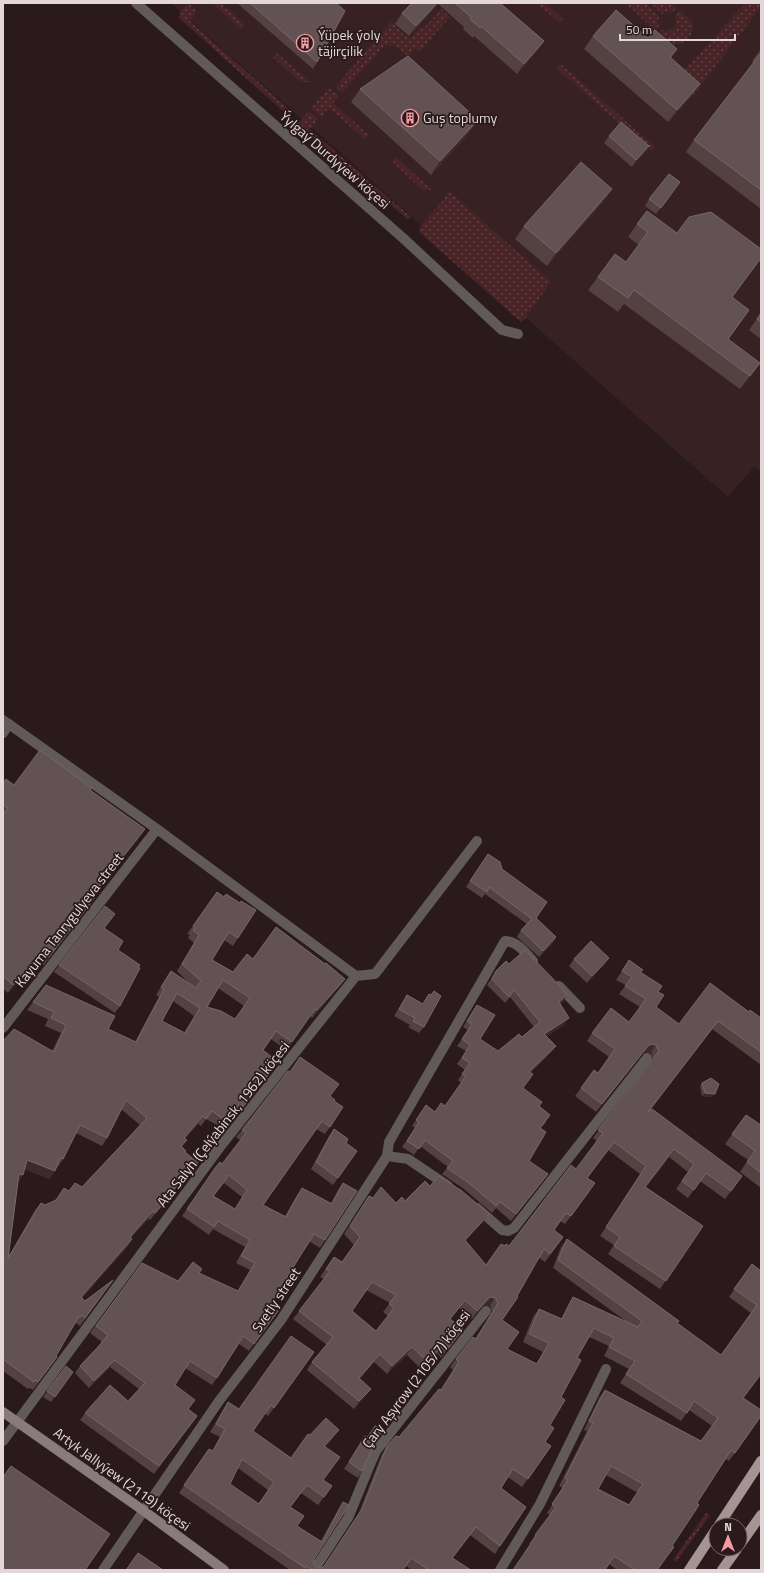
<svg xmlns="http://www.w3.org/2000/svg" width="764" height="1573" viewBox="0 0 764 1573" font-family="'Titillium Web',sans-serif">
<defs>
<pattern id="green-dots" width="8" height="8" patternUnits="userSpaceOnUse"><rect width="8" height="8" fill="#482427"/><path d="M2 2h.1M6 6h.1" fill="none" stroke="#624346" stroke-width="1.8" stroke-linecap="round"/></pattern>
</defs>
<rect width="100%" height="100%" fill="#2a1a1b"/>
<path fill="#372122" d="M171,3H761V472L754,467L728,497Z"/>
<path fill="url(#green-dots)" d="M188,3L197,11L190,21L290,110L285,113L179,18L180,12Z
M212,3H221L244,24L240,29Z
M537,3H545L564,20L560,23Z
M625,3H645L659,16L658,23L659,27L656,31Z
M650,3H672L677,7L672,13L668,12L662,14Z
M745,3H761V7L693,96L675,81Z
M441,9L450,17L420,51L415,48L408,56L396,46L385,45L342,93L335,87L391,22L410,39L420,27L423,29Z
M680,10L693,23C693,37 686,44 673,45L659,34L662,30C672,32 679,26 675,16Z
M277,53L311,83L299,81L273,57Z
M558,65H562L655,147L651,151L556,68Z
M329,88L339,96L333,103L369,135L365,139L329,108L321,117L311,108Z
M309,111L318,119L310,129L411,217L407,219L297,124Z
M395,157L432,190H423L394,164L393,160Z
M450,192L551,282L525,319L521,322L419,232L420,227Z
M706,1513L710,1515L676,1562L673,1560Z"/>
<g fill="none" stroke-linecap="round" stroke-linejoin="round">
<path stroke="#62595a" stroke-width="10" d="M136,3L403,238L502,330L518,334
M3,720L157,829L356,976
M3,733L9,724
M559,986L580,1008
M3,1028L157,829
M387,1156L389,1142L505,941C518,942 525,952 533,961
M477,1208L502,1230L508,1231L514,1228L647,1058
M3,1441L220,1147L356,976L375,974L477,841
M103,1570L219,1401L281,1320L387,1156L408,1159L448,1186
M314,1570L348,1518L369,1467L376,1451L486,1311
M500,1570L540,1504L606,1369"/>
<path stroke="#897a7b" stroke-width="10" d="M3,1412L144,1511L224,1570"/>
<path stroke="#a69495" stroke-width="10" d="M719,1525L761,1461
M740,1545L761,1515
M689,1570L716,1529
M722,1570L737,1549"/>
</g>
<path fill="#544243" fill-rule="evenodd" d="M237,3H336L317,62L313,69Z
M412,3H500L544,41L536,52L517,74L474,36L473,38L463,29L464,27L438,4L409,36L395,24L402,13Z
M593,36L648,38L677,49L671,58L691,97L668,122L584,49Z
M761,49V209L686,152L694,140L754,63L752,61Z
M360,89L478,120L469,133L431,175L351,102Z
M609,136L644,153L632,167L604,143Z
M675,189L656,214L645,206L649,199Z
M603,202L547,266L515,239L524,226Z
M637,224L677,233L761,258L732,298L740,323L728,340L750,376L740,389L624,304L618,312L588,290L598,277L626,262L639,245L628,237Z
M761,313V339L749,330Z
M3,783L14,785L90,790L139,837L93,895L95,897L90,905L44,965L41,963L32,975L27,971L8,993L3,989Z
M488,854L502,869L536,918L556,937L552,944L539,957L517,937L521,930L527,924L485,894L482,898L466,887Z
M217,892L238,938L233,946L224,940L212,960L233,972L253,959L325,964L345,979L339,987L312,1018L310,1016L286,1050L271,1039L263,1050L273,1070L226,1129L218,1124L217,1125L206,1119L201,1126L198,1124L185,1139L187,1140L182,1147L185,1152L192,1171L163,1203V1204L158,1211L150,1220L148,1219L131,1238L132,1239L127,1247L82,1298L85,1301L113,1280L80,1326L76,1323L75,1325L74,1324L56,1356L57,1357L33,1390L30,1388L28,1389L3,1371V1041L52,1051L61,1033L45,1026L48,1019L27,1010L33,1002L108,1029L135,1042L159,997L156,995L171,971L190,984L177,971L194,943L188,938L190,935L187,934ZM218,988L244,1006L235,1019L207,1007ZM173,1001L194,1016L184,1033L162,1021ZM121,1109L140,1125L82,1187L69,1191L56,1200L45,1205L41,1203L35,1210L9,1256L18,1182L25,1169L50,1179L57,1167H58L63,1159L76,1133L102,1146L107,1138Z
M104,928L118,950L138,967L120,1006L115,1013L54,972L59,965Z
M609,958L604,965L587,983L569,966L574,959Z
M629,960L641,973L658,992L656,1007L679,1024L749,1012L761,1018V1065L712,1029L649,1111L742,1176L725,1199L700,1181L688,1198L676,1189L688,1172L669,1157L646,1187L703,1226L660,1289L608,1254L614,1245L600,1236L640,1174L608,1150L587,1178L589,1192L565,1224L560,1221L554,1230L563,1237L545,1262L539,1258L502,1321L507,1349L536,1364L543,1352L523,1342L533,1317L539,1309L561,1319L568,1305L573,1297L627,1322L553,1268L561,1247L567,1239L677,1323L721,1355L751,1313L729,1297L752,1264L761,1271L744,1398L761,1416L729,1461L726,1459L697,1503L658,1570H617L609,1564L531,1544H529L550,1515L547,1513L563,1488L559,1486L587,1431L584,1430L599,1398L605,1390L701,1441L712,1426L689,1410L681,1421L620,1383L629,1369L604,1356L609,1346L589,1337L577,1358L561,1397L550,1425L545,1442L551,1446L522,1487L508,1477L501,1488L500,1546L495,1554L470,1535L453,1558L471,1570H411L406,1566L403,1570H290L179,1493L209,1449L212,1451L220,1437L210,1432L223,1410L228,1402L239,1409L314,1352L268,1416L265,1413L253,1431L291,1458L310,1435L333,1438L326,1446L323,1480L332,1486L318,1505L301,1493L290,1508L297,1526L321,1541L338,1510L343,1502L314,1559V1564L316,1567L322,1568L324,1566L358,1515L382,1454L387,1446L399,1437L441,1390L453,1370L450,1367L456,1359L475,1339L492,1312L490,1306L484,1305L472,1319L459,1308L450,1320L463,1329L441,1358L438,1354L422,1370L407,1355L387,1374L374,1362L360,1379L365,1397L354,1409L307,1370L312,1362L327,1345L293,1319L324,1279L320,1277L334,1257L342,1262L354,1245L344,1234L369,1196L373,1198L396,1203L405,1201L430,1186L489,1214L483,1222L465,1241L486,1265L505,1246H509L576,1169L597,1141L593,1138L653,1059L651,1053L645,1052L642,1054L596,1112L575,1096L581,1088L598,1073L609,1057L587,1041L592,1033L629,1022L640,1007L619,994L626,985L616,980ZM366,1290L390,1303L383,1312L388,1316L376,1331L352,1311ZM238,1468L268,1490L258,1504L230,1484ZM606,1475L638,1493L629,1505L598,1489Z
M509,964L567,995L563,1002L560,1004L564,1025L546,1036L556,1046L551,1052L530,1073L523,1088L539,1106L546,1122L541,1128L529,1161L548,1174L511,1221L496,1208L492,1213L464,1189L442,1174L448,1167L420,1146L414,1155L402,1147L415,1128L412,1126L426,1105L435,1112L445,1106L461,1083L458,1080L465,1070L457,1064L466,1051L457,1046L468,1030L463,1027L477,1005L480,1039L498,1051L522,1037L534,1027L510,997L505,1003L487,985L496,971Z
M429,994L424,1027L419,1033L408,1027L410,1025L394,1016L407,995L422,1004Z
M702,1083L712,1097L702,1096L700,1086Z
M330,1096L334,1101L330,1127L325,1134L316,1129L263,1205L285,1216L297,1195L302,1188L331,1203L338,1190L343,1183L325,1240L320,1248L309,1241L269,1306L278,1311L249,1351L239,1344L212,1385L185,1368L175,1385L188,1409L197,1416L154,1474L80,1420L85,1413L128,1401L139,1389L110,1367L89,1388L75,1373L80,1366L97,1348L102,1342L90,1333L142,1263L178,1281L199,1273L238,1291L250,1270L236,1263L245,1247L213,1229L209,1235L182,1216L215,1168L222,1164L240,1140L236,1137L242,1130ZM224,1183L242,1197L235,1209L214,1196Z
M746,1115L761,1125V1188L740,1172L748,1160L725,1144Z
M334,1129L346,1143L357,1151L333,1185L311,1169L329,1136Z
M66,1366L73,1372L51,1402L43,1397Z
M375,1426L374,1443L362,1471L358,1478L344,1469L365,1436L367,1437Z"/>
<path fill="#3d2b2c" d="M437,3H438L409,36L416,26Z
M544,41L536,52L517,74L524,64Z
M700,84L691,97L668,122L677,110Z
M478,120L469,133L431,175L440,161Z
M649,146L644,153L632,167L636,160Z
M612,189L603,202L547,266L556,253Z
M761,258L723,311L732,297Z
M145,829L139,837L88,903L93,895Z
M95,897L90,905L44,965L49,957Z
M556,937L552,944L539,957L543,951Z
M609,958L604,965L587,983L592,976Z
M32,963L27,971L8,993L13,985Z
M345,979L339,987L312,1018L317,1010Z
M567,995L563,1002L554,1009L559,1002Z
M569,1018L564,1025L540,1041L544,1034Z
M718,1021L712,1029L643,1120L648,1112Z
M651,1044L656,1045L651,1053L645,1052L642,1054L596,1112L648,1046Z
M556,1046L551,1052L524,1078L529,1072Z
M278,1062L273,1070L226,1129L231,1122Z
M705,1093L715,1094L712,1097L702,1096Z
M203,1116L198,1124L179,1146L184,1138Z
M674,1149L669,1157L640,1195L645,1187Z
M27,1160L55,1171L50,1179L21,1168Z
M198,1163L192,1171L156,1210L162,1202Z
M19,1174L23,1175L18,1183Z
M163,1204L158,1211L150,1220L155,1213Z
M153,1211L148,1219L125,1245L130,1237Z
M489,1214L483,1222L459,1248L465,1240Z
M132,1239L127,1247L76,1304L81,1297Z
M490,1297L495,1298L490,1306L484,1305L472,1319L477,1311Z
M443,1346L438,1354L422,1370L428,1362Z
M412,1347L407,1355L387,1374L392,1366Z
M380,1354L374,1362L353,1387L359,1378Z
M115,1360L110,1367L89,1388L94,1381Z
M371,1389L365,1397L354,1409L359,1401Z
M339,1430L333,1438L319,1454L324,1446Z"/>
<path fill="#635253" stroke="#776768" fill-rule="evenodd" d="M250,3H336L345,11L317,62Z
M412,3H437L416,26L402,13Z
M455,3H500L544,41L524,64L481,26L480,28L470,19L471,17Z
M616,10L648,38L655,30L677,49L670,57L700,84L677,110L593,36Z
M761,53V190L694,140Z
M408,56L478,120L440,161L360,89Z
M621,122L649,146L636,160L609,136Z
M581,162L612,189L556,253L524,226Z
M669,174L680,182L661,208L649,199Z
M647,211L677,233L689,217L711,212L761,249V258L732,297L749,310L728,339L760,363L750,376L634,290L628,298L598,277L615,254L626,262L648,232L637,224Z
M761,313V322L757,319Z
M40,750L92,788L90,790L145,829L93,895L95,897L49,957L47,956L38,967L32,963L13,985L3,976V897L4,896H3V815L8,808L3,805V783L6,779L14,785Z
M488,854L500,862L502,869L547,902L536,918L556,937L543,951L521,930L532,919L489,887L487,892L470,881Z
M217,892L224,897L226,894L240,903L241,901L256,910L238,938L229,932L212,960L233,972L247,954L253,959L276,927L325,964L326,963L345,979L317,1010L315,1009L292,1042L276,1031L263,1050L278,1062L231,1122L223,1116L222,1118L212,1111L206,1119L203,1116L184,1138L187,1140L181,1146L186,1151L185,1152L198,1163L162,1202L163,1204L155,1213L153,1211L130,1237L132,1239L81,1297L85,1301L113,1280L85,1318L82,1315L80,1317L79,1316L56,1356L57,1357L38,1382L35,1380L34,1382L3,1359V1041L14,1029L54,1052L66,1025L51,1018L54,1012L33,1002L46,985L115,1016L108,1029L136,1042L164,989L161,987L171,971L196,988L201,981L182,964L199,935L193,930L195,928L193,926ZM223,980L250,998L235,1019L221,1011L207,1007ZM177,993L200,1008L185,1033L162,1021ZM126,1100L147,1118L82,1187L75,1183L69,1191L64,1188L56,1200L45,1205L41,1203L8,1258L19,1174L23,1175L27,1160L55,1171L60,1158L63,1159L80,1125L107,1138Z
M105,906L115,914L104,928L123,941L118,950L140,965L138,967L140,968L120,1006L59,965Z
M591,941L609,958L592,976L574,959Z
M525,950L559,985L567,995L559,1002L569,1018L544,1034L556,1046L529,1072L533,1074L523,1088L542,1102L539,1106L550,1115L540,1128L546,1132L529,1161L548,1174L516,1214L500,1202L496,1206L469,1183L447,1168L453,1161L425,1140L419,1149L407,1141L419,1122L416,1120L426,1105L435,1112L441,1103L445,1106L466,1076L462,1074L470,1063L462,1058L470,1045L462,1039L472,1024L467,1021L477,1005L495,1015L480,1039L498,1051L519,1034L522,1037L540,1022L514,990L509,997L492,979L496,971L506,961L509,964Z
M629,960L643,970L640,972L662,986L658,992L664,995L656,1007L679,1024L710,983L749,1012L750,1010L761,1018V1052L718,1021L648,1112L652,1109L742,1176L731,1191L706,1173L694,1190L682,1181L694,1164L674,1149L645,1187L703,1226L666,1281L614,1246L620,1237L606,1227L646,1166L614,1142L587,1178L595,1183L571,1216L566,1213L554,1230L563,1237L550,1254L544,1249L517,1296L518,1297L502,1320L519,1332L507,1349L537,1364L549,1343L529,1334L539,1309L562,1319L573,1297L638,1327L642,1321L558,1260L567,1239L679,1321L677,1323L721,1355L757,1305L734,1289L752,1264L761,1271V1374L743,1398L761,1410V1416L735,1453L731,1450L697,1503L699,1505L672,1546L674,1547L657,1570H635L614,1556L605,1570H513L536,1536L535,1535L556,1507L552,1504L568,1480L565,1478L593,1423L589,1421L605,1390L701,1441L718,1418L694,1401L687,1413L626,1374L635,1361L609,1347L614,1338L594,1328L577,1358L581,1360L561,1397L565,1400L550,1425L554,1428L545,1442L551,1446L528,1479L513,1469L501,1488L526,1507L500,1546L476,1527L452,1558L471,1570H429L411,1558L403,1570H312L307,1566L305,1568L184,1485L209,1449L213,1451L225,1429L216,1424L228,1402L239,1409L291,1336L314,1352L274,1408L271,1405L253,1431L291,1458L308,1434L310,1435L326,1418L339,1430L324,1446L340,1457L323,1480L332,1486L324,1497L307,1485L290,1507L304,1516L297,1526L322,1542L343,1502L349,1505L314,1559V1564L316,1567L322,1568L325,1565L360,1512H361L387,1446L396,1436L399,1437L439,1389L441,1390L459,1362L456,1359L473,1337L476,1339L498,1303L495,1298L490,1297L477,1311L465,1300L450,1319L463,1329L447,1350L443,1346L428,1362L412,1347L392,1366L380,1354L359,1378L371,1389L359,1401L312,1362L333,1337L299,1311L330,1271L326,1269L334,1257L342,1262L360,1237L350,1226L369,1196L373,1198L381,1187L396,1203L402,1197L405,1201L425,1181L430,1186L439,1176L462,1191L489,1214L465,1240L486,1265L501,1244L505,1246L506,1244L509,1246L571,1165L576,1169L603,1133L598,1130L659,1051L656,1045L651,1044L648,1046L602,1104L581,1088L594,1070L598,1073L615,1049L592,1033L611,1008L629,1022L646,999L625,986L632,977L622,971ZM372,1282L396,1295L389,1304L394,1308L376,1331L352,1311ZM242,1459L274,1482L259,1504L230,1484ZM611,1466L643,1484L629,1505L598,1489Z
M434,991L441,996L424,1027L413,1021L415,1018L399,1009L407,995L423,1004L429,994L431,995Z
M300,1057L339,1084L330,1096L335,1100L334,1101L343,1107L330,1127L322,1121L263,1205L286,1217L302,1188L332,1204L343,1183L357,1191L325,1240L314,1234L269,1306L278,1311L254,1344L243,1336L217,1378L190,1361L175,1385L195,1400L188,1409L197,1416L159,1466L85,1413L110,1385L128,1401L145,1383L115,1360L94,1381L80,1366L97,1348L108,1335L96,1326L142,1263L178,1281L193,1262L202,1269L199,1273L238,1291L255,1263L241,1256L250,1240L218,1221L214,1227L187,1209L215,1168L220,1162L222,1164L246,1133L242,1130L288,1071L290,1072ZM229,1175L247,1190L235,1209L213,1196Z
M711,1078L719,1084L715,1094L705,1093L702,1083Z
M746,1115L761,1125V1173L747,1162L755,1151L732,1134Z
M334,1129L348,1139L346,1143L357,1151L338,1178L316,1162Z
M66,1366L73,1372L55,1397L47,1391Z
M375,1426L383,1430L375,1442L362,1471L349,1462L365,1436L368,1437Z
M11,1466L110,1534L85,1570H3V1477Z
M138,1553L163,1570H126Z"/>
<defs>
<symbol id="building-ring" viewBox="-11 -11 22 22"><circle r="9.5" fill="#2a1a1b" stroke="#f49aa1" stroke-width="1.5"/><path d="M-4-6H4V6H1V3H-1V6H-4ZM-2.5-4.3h1.7v1.8h-1.7ZM.8-4.3h1.7v1.8H.8ZM-2.5-1h1.7V.8h-1.7ZM.8-1h1.7V.8H.8Z" fill="#f49aa1"/></symbol>
</defs>
<g fill-rule="evenodd">
<use href="#building-ring" x="295" y="33" width="20" height="20"/>
<use href="#building-ring" x="400" y="108" width="20" height="20"/>
</g>
<g text-anchor="middle" stroke-width="3.5" stroke-linejoin="round" paint-order="stroke">
<g font-size="14" fill="#e3d7d7" stroke="#2a1a1b" text-anchor="start">
<text x="318" y="40">Ýüpek ýoly<tspan x="318" dy="16">täjirçilik</tspan></text>
<text x="423" y="123">Guş toplumy</text>
</g>
<g font-size="14" fill="#e3d7d7" stroke="#2a1a1b">
<text transform="translate(335 160) rotate(41)" y="5">Ýylgaý Durdyýew köçesi</text>
<text transform="translate(69 920) rotate(-52)" y="5">Kayuma Tanrygulyeva street</text>
<text transform="translate(223 1124) rotate(-52)" y="5">Ata Salyh (Çelýabinsk, 1962) köçesi</text>
<text transform="translate(276 1300) rotate(-56)" y="5">Svetly street</text>
<text transform="translate(416 1379) rotate(-53)" y="5">Çary Aşyrow (2105/7) köçesi</text>
<text transform="translate(122 1479) rotate(36)" y="5">Artyk Jallyýew (2119) köçesi</text>
</g>
</g>
<rect width="764" height="1573" fill="none" stroke="#e3d7d7" stroke-width="8"/>
<g transform="translate(728 1537)"><circle r="19" fill="#2a1a1b" stroke="#746666"/>
<path d="M0-3L7 15L0 10L-7 15Z" fill="#f49aa1"/>
<text y="-6" font-size="11" font-weight="bold" text-anchor="middle" fill="#e3d7d7">N</text>
</g>
<path d="M620 34v6h115v-6" fill="none" stroke="#e3d7d7" stroke-width="2"/>
<text x="626" y="34" font-size="12" fill="#e3d7d7" stroke="#2a1a1b" stroke-width="3" paint-order="stroke">50 m</text>
</svg>
